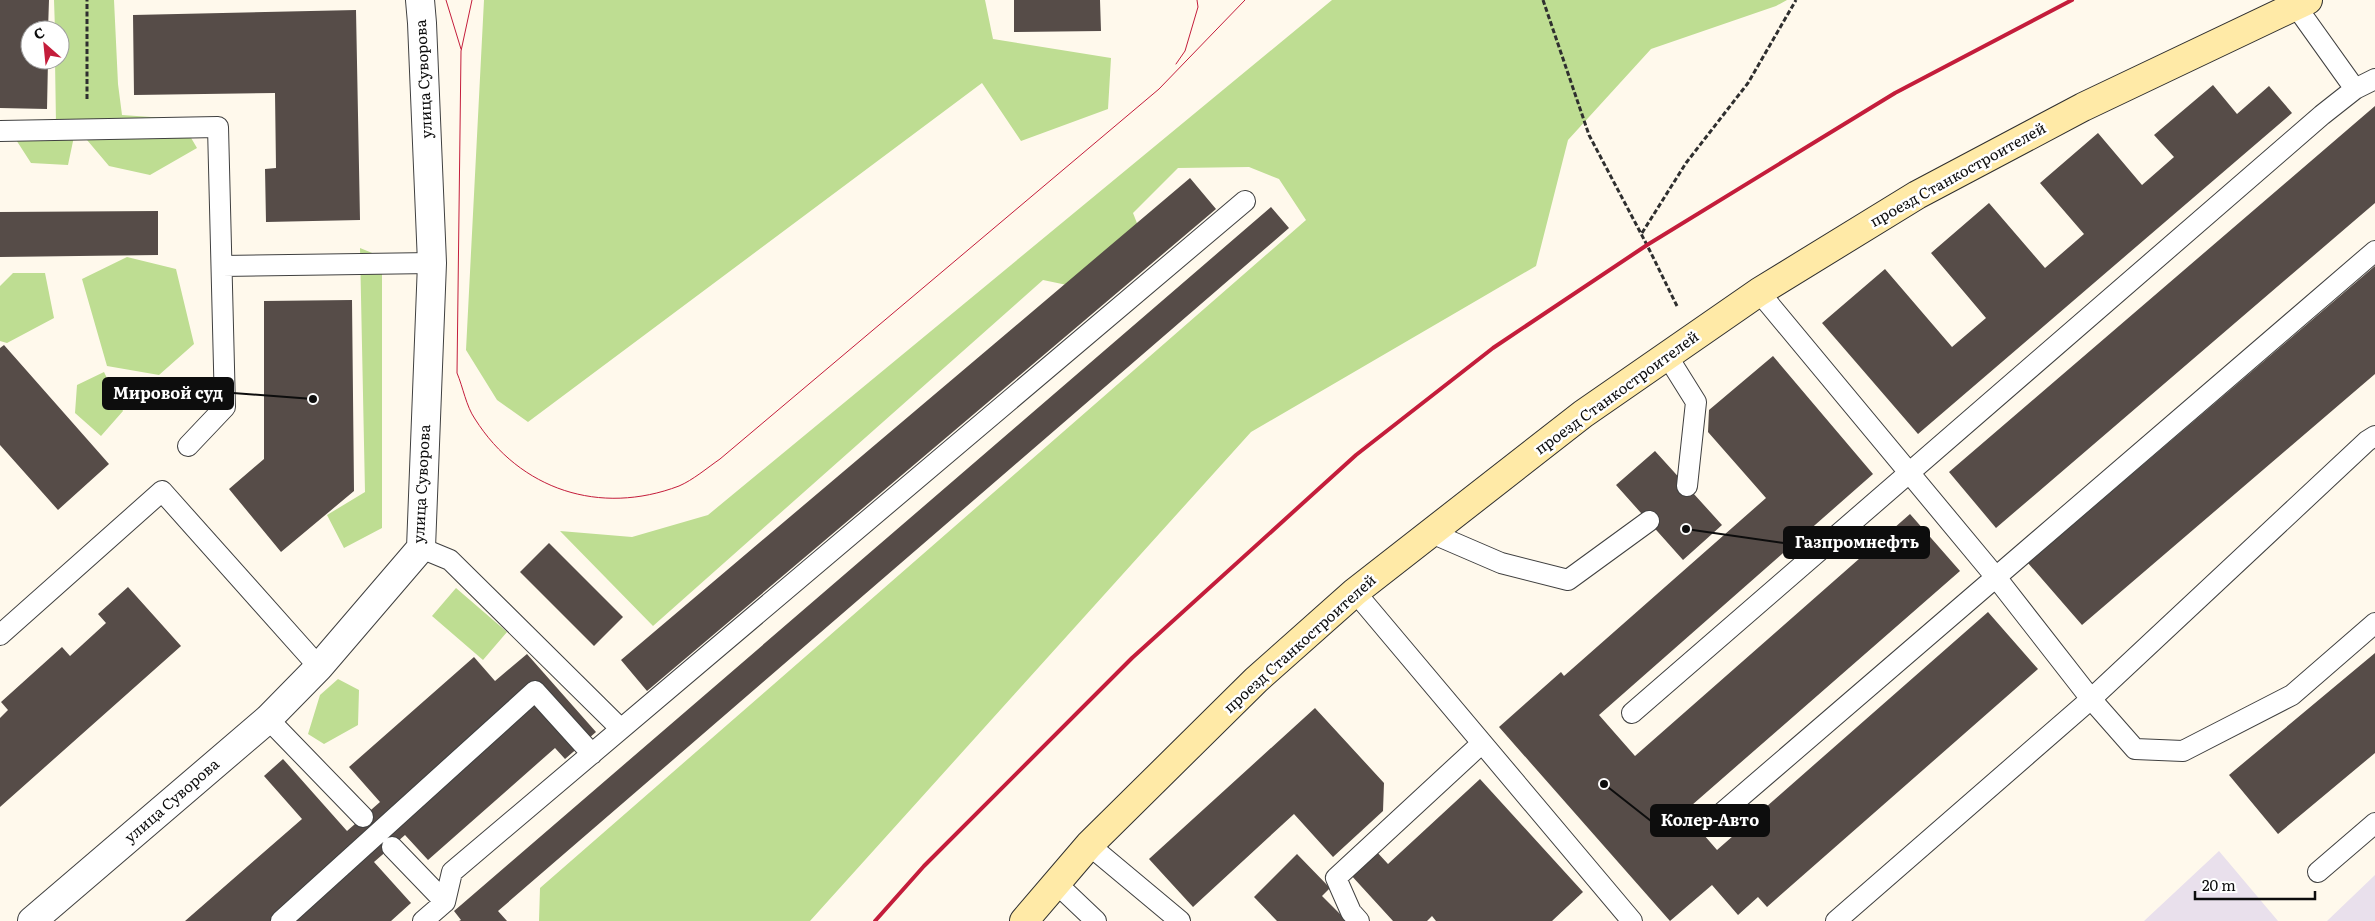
<svg xmlns="http://www.w3.org/2000/svg" width="2375" height="921" viewBox="0 0 2375 921" font-family="Literata,serif">
<rect width="100%" height="100%" fill="#fff9ec"/>
<path fill="#e9e0ec" d="M2219,851L2278,921H2144Z
M2375,875V921H2327Z"/>
<path fill="#bedd92" d="M54,0H114L118,84L122,115L180,119L197,148L150,175L109,166L76,127L68,165L31,163L11,132L56,124L55,60H60V30H55Z
M484,0H985L993,39L1111,58L1108,109L1021,141L982,83L528,422L497,400L466,350Z
M1332,0H1787L1776,6L1651,49L1568,140L1536,266L1251,432L810,921H539L540,888L1306,220L1279,179L1249,167L1178,168L1133,213L1144,241L1086,289L1043,280L653,626L560,531L632,537L708,515Z
M360,248L382,257V528L344,548L327,515L365,492Z
M127,257L176,269L194,344L159,375L107,366L82,279Z
M13,273H45L54,318L7,343L0,341V286Z
M104,372L123,411L101,436L75,413L77,385Z
M456,588L507,632L483,660L432,616Z
M338,679L359,690L358,725L324,744L308,734L320,695Z"/>
<path fill="#564c48" d="M0,0H49L48,30H30V60H48L47,109L0,108Z
M1014,0H1100L1101,31L1014,32Z
M356,10L360,220L266,222L265,169L276,168L275,93L134,95L133,15Z
M2213,85L2237,114L2269,86L2292,113L1918,434L1822,323L1885,269L1952,347L1986,318L1931,253L1989,203L2045,268L2084,234L2040,183L2098,133L2142,185L2174,157L2154,135Z
M2375,106V203L1996,528L1949,472Z
M1190,178L1216,209L647,691L621,660Z
M1271,207L1289,228L498,911L507,921H459L461,920L454,911L461,905Z
M158,211V255L0,257V212Z
M2375,266V374L2082,625L2028,563Z
M352,300L354,491L281,552L229,489L264,459V301Z
M4,345L109,464L58,510L0,445V348Z
M1773,356L1873,474L1599,715L1635,756L1910,514L1960,571L1684,812L1717,850L1988,612L2038,669L1767,907L1758,897L1738,915L1712,885L1670,921L1499,727L1561,672L1564,676L1766,498L1708,432L1709,410Z
M1655,451L1722,525L1683,560L1616,485Z
M549,543L623,617L594,646L520,572Z
M128,587L181,646L0,807V718L8,710L1,702L62,647L70,656L106,623L98,614Z
M2375,653V753L2278,834L2229,775Z
M527,654L596,732L565,759L555,748L428,860L405,835L374,862L411,903L391,921H185L302,819L264,776L283,759L347,831L380,802L349,767L474,657L495,681Z
M1315,708L1384,783L1383,811L1333,857L1294,814L1193,907L1149,859Z
M1480,779L1583,892L1552,921H1436L1432,916L1427,921H1393L1350,874L1376,851L1388,864Z
M1297,854L1330,888L1322,896L1347,921H1277L1254,897Z"/>
<g fill="none" stroke-linecap="round" stroke-linejoin="round">
<defs>
<path id="service" d="M2355,89L2375,79
M0,131L218,127L225,407L188,446
M222,266L432,263
M1759,292L1995,576L2091,699L2135,749L2183,751L2292,695L2375,623
M1666,354L1696,402L1687,486
M1429,532L1501,563L1568,580L1649,521
M421,548L450,560L621,729
M1355,592L1632,921
M0,635L162,491L319,667
M1632,713L2322,115L2355,89L2295,5
M268,719L363,817
M1709,824L2375,251
M1089,845L1180,921
M392,847L445,902
M2318,872L2375,823
M1057,884L1096,921
M281,921L535,691L592,754
M423,921L445,902L452,872L1245,201
M1359,921L1351,912L1336,878L1481,744
M1836,921L2091,699L2367,441L2375,436"/>
<path id="minor" d="M32,921L268,719L319,667L421,548L432,263L422,23L420,0"/>
<path id="secondary" d="M1024,921L1089,845L1256,680L1355,592L1583,414L1759,292L1917,195L2083,107L2308,0"/>
</defs>
<use href="#service" stroke="#404040" stroke-width="22"/>
<use href="#minor" stroke="#404040" stroke-width="30"/>
<use href="#secondary" stroke="#2f2f2f" stroke-width="30"/>
<path stroke="#2f2f2f" stroke-width="3" stroke-dasharray="5 2.5" stroke-linecap="butt" d="M1543,0L1589,135L1647,245L1677,306
M87,99V0
M1642,233L1686,163L1748,83L1796,0"/>
<use href="#service" stroke="#fff" stroke-width="20"/>
<use href="#minor" stroke="#fff" stroke-width="28"/>
<use href="#secondary" stroke="#ffeaa7" stroke-width="28"/>
<path stroke="#c41d3b" stroke-width="1" d="M446,0L461,49
M472,0L461,51L457,373C463,387 466,406 475,419C520,490 600,516 679,486C693,480 707,468 720,459L1159,89L1245,0
M1176,64L1185,51L1198,7L1197,0"/>
<path stroke="#c41d3b" stroke-width="4" d="M875,921L924,866L1132,658L1356,455L1493,348L1647,245L1895,93L2072,0"/>
</g>
<g text-anchor="middle" stroke-width="5" stroke-linejoin="round" paint-order="stroke">
<g font-size="15" fill="#0d0d0d" stroke="#fff">
<text transform="translate(424 79) rotate(-93)" y="5">улица Суворова</text>
<text transform="translate(1958 175) rotate(-29)" y="5">проезд Станкостроителей</text>
<text transform="translate(1617 393) rotate(-36)" y="5">проезд Станкостроителей</text>
<text transform="translate(422 484) rotate(-87)" y="5">улица Суворова</text>
<text transform="translate(1300 644) rotate(-42)" y="5">проезд Станкостроителей</text>
<text transform="translate(172 801) rotate(-41)" y="5">улица Суворова</text>
</g>
</g>
<path fill="none" stroke="#0d0d0d" stroke-width="2" d="M313 399L233 393M1686 529L1784 543M1604 784L1651 821"/>
<g fill="#0d0d0d" stroke="#fff" stroke-width="2">
<circle cx="313" cy="399" r="5"/>
<circle cx="1686" cy="529" r="5"/>
<circle cx="1604" cy="784" r="5"/>
</g>
<g fill="#0d0d0d" stroke="#0d0d0d" stroke-width="2">
<rect x="103" y="378" width="130" height="31" rx="5"/>
<rect x="1784" y="527" width="145" height="31" rx="5"/>
<rect x="1651" y="805" width="118" height="31" rx="5"/>
</g>
<g font-size="16" text-anchor="middle" font-weight="bold" fill="#fff">
<text x="168" y="399">Мировой суд</text>
<text x="1857" y="548">Газпромнефть</text>
<text x="1710" y="826">Колер-Авто</text>
</g>
<g transform="translate(45 45) rotate(333)"><circle r="24" fill="#ffffff" stroke="#9e9e9e"/>
<path d="M0-4L9 19L0 12L-9 19Z" fill="#c41d3b"/>
<text y="-8" font-size="14" font-weight="bold" text-anchor="middle" fill="#0d0d0d">С</text>
</g>
<path d="M2195 891v8h120v-8" fill="none" stroke="#0d0d0d" stroke-width="2.5"/>
<text x="2202" y="891" font-size="15" fill="#0d0d0d" stroke="#ffffff" stroke-width="4" paint-order="stroke">20 m</text>
</svg>
